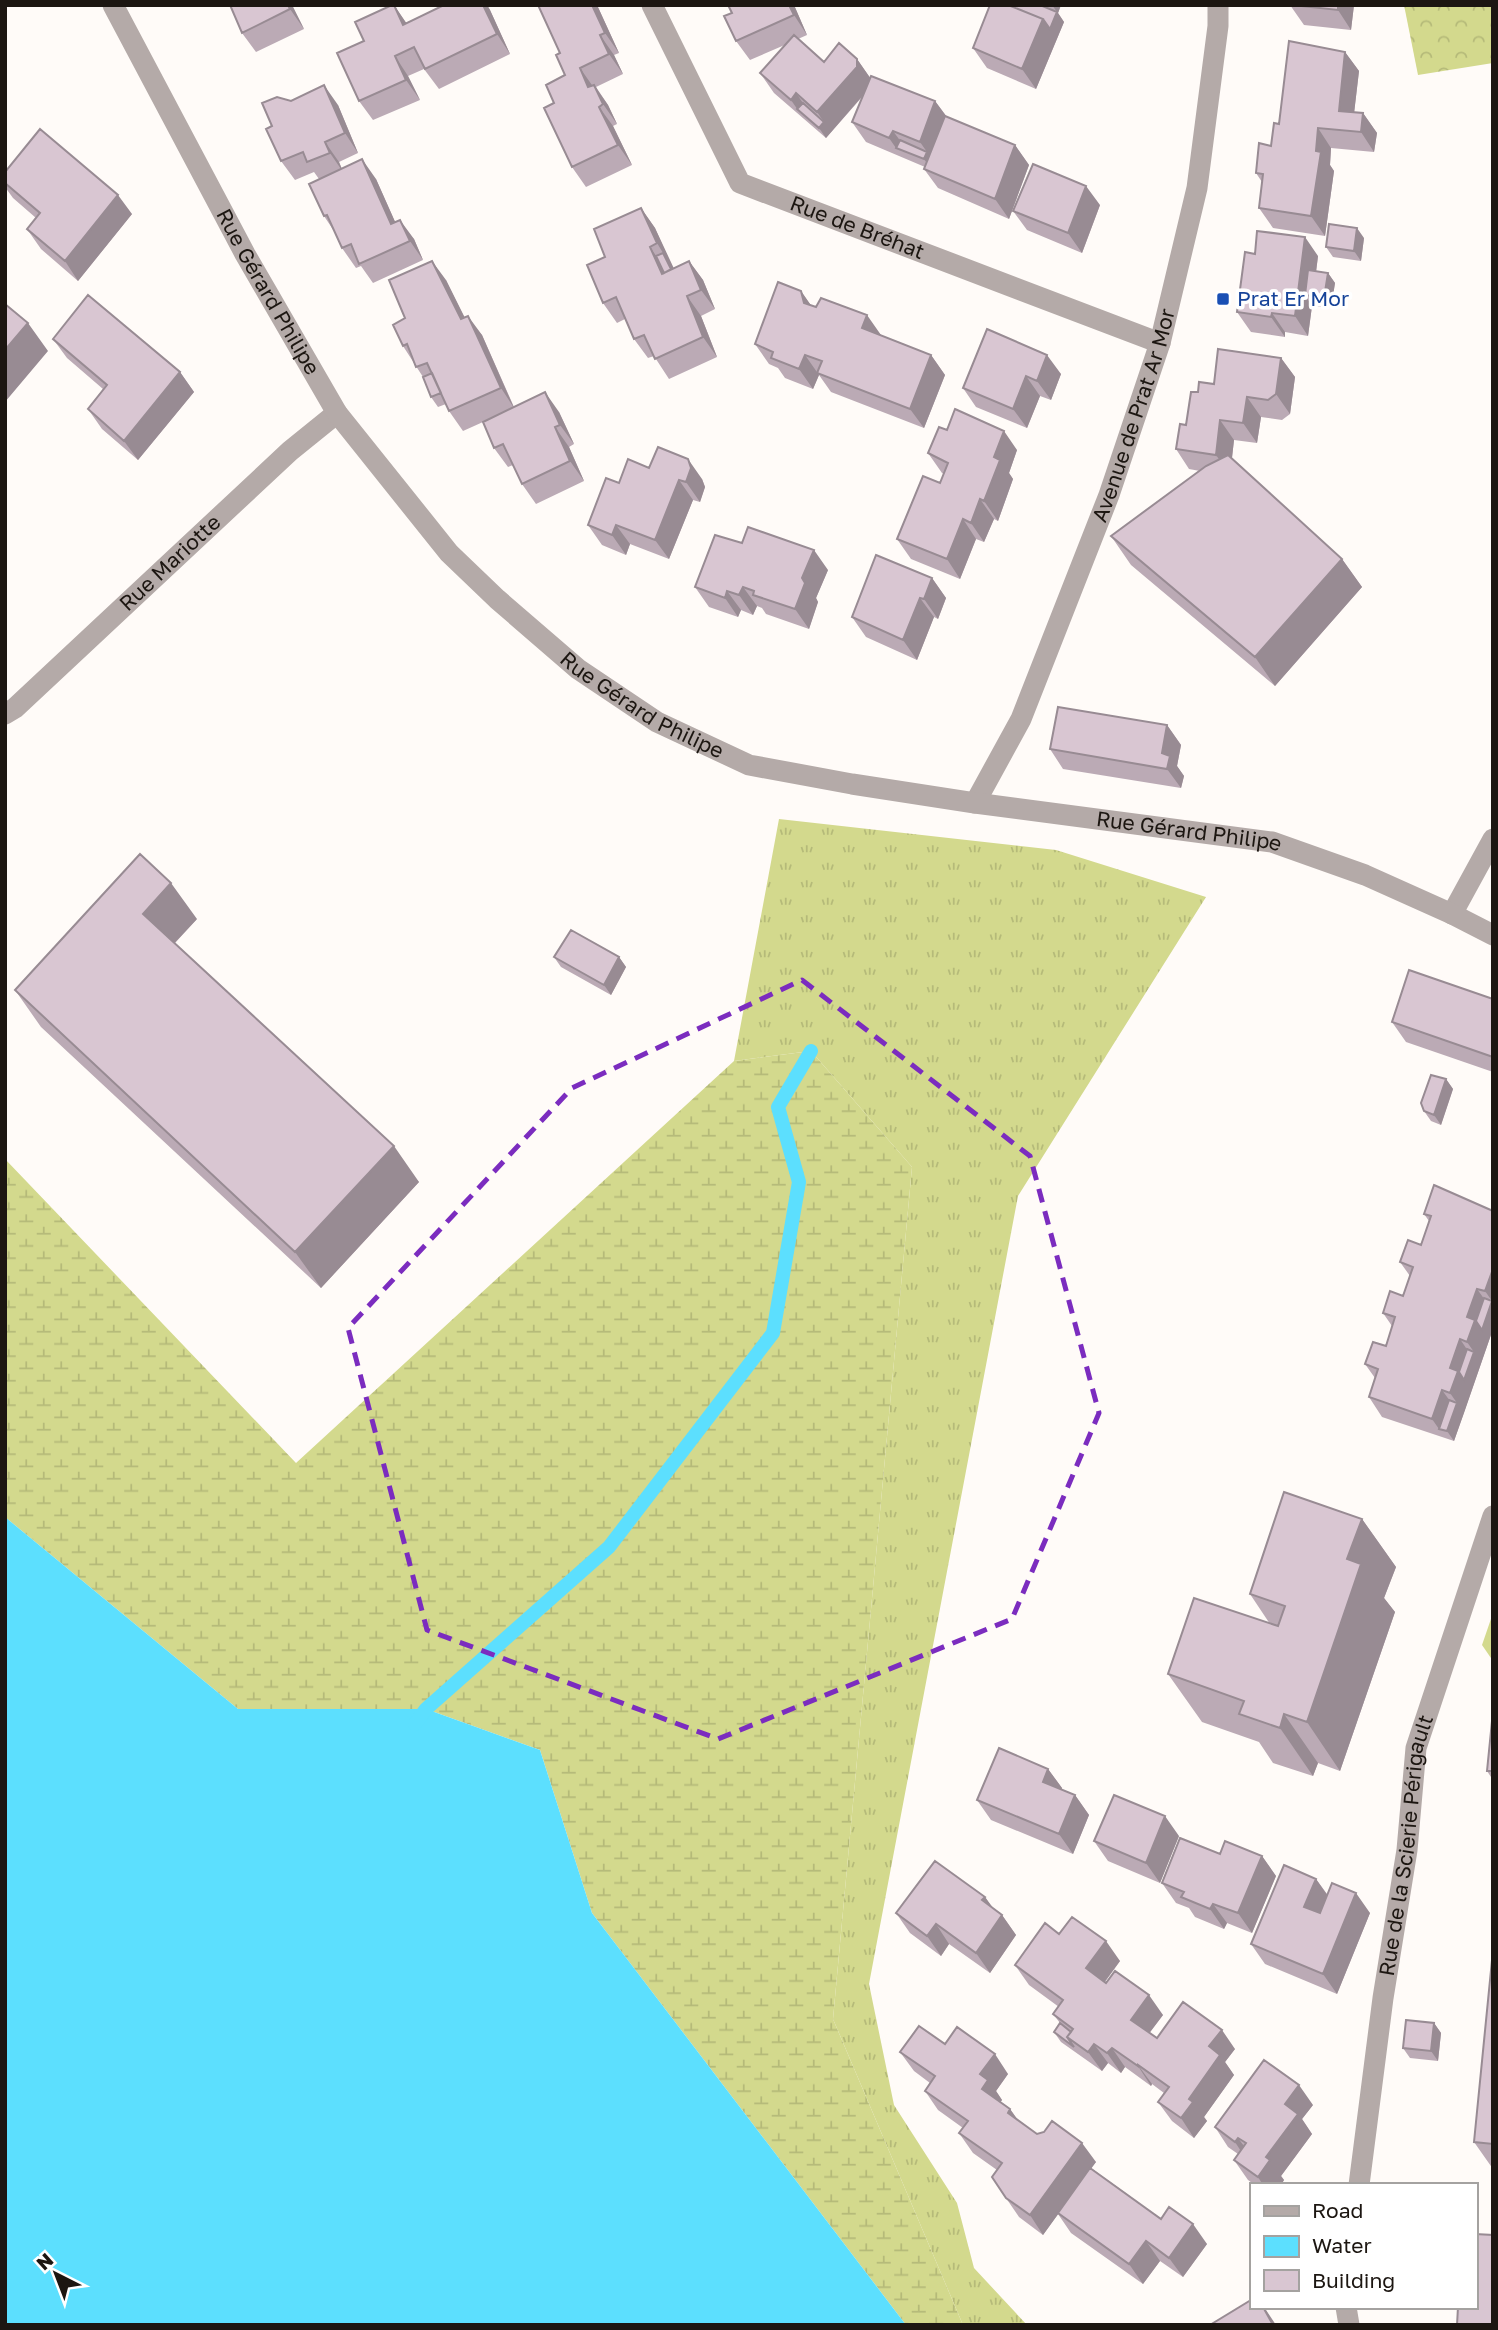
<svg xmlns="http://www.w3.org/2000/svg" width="1498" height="2330" viewBox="0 0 1498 2330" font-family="'Golos Text',sans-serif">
<defs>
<pattern id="grass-tufts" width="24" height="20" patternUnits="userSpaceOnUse" patternTransform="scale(1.75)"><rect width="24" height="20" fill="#d3d98d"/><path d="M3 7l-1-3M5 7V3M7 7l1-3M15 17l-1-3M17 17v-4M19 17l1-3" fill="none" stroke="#b5ba79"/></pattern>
<pattern id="forest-crowns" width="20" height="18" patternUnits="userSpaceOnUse" patternTransform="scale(1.75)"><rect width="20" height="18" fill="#d3d98d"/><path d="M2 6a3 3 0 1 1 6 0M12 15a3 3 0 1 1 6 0" fill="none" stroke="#b5ba79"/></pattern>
<pattern id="wetland-marsh" width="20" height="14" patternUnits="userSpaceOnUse" patternTransform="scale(1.75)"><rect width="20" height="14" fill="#d3d98d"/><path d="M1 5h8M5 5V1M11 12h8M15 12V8" fill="none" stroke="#b5ba79"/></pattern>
</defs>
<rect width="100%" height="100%" fill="#fffbf8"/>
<path fill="url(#grass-tufts)" d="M779,819L1056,850L1206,897L1018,1196L869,1984L894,2105L957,2203L974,2268L1027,2325H963L833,2019L912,1167L811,1051L734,1061Z
M1493,1613V1661L1482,1645Z"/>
<path fill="url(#forest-crowns)" d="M1404,5H1493V63L1418,75Z"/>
<path fill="url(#wetland-marsh)" d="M811,1051L912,1167L833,2019L963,2325H906L592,1913L540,1750L426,1709H238L5,1517V1159L296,1463L734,1061Z"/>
<path fill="#5cdffe" d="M5,1517L238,1709H426L540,1750L592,1913L906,2325H5Z"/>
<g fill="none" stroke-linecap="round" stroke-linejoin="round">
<path stroke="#5cdffe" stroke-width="14" d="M415,1724L426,1709L609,1547L773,1333L799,1182L778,1107L811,1051"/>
<g stroke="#b4aaa8" stroke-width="21">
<path id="s1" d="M652,5L740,183L1160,343"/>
<path id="s2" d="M5,714L15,708L290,451L337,413"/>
<path id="s3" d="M975,803L1021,719L1109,495L1160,343L1197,188L1218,26V5"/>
<path d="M1452,914L1493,839"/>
<path id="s4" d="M1359,2185L1383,1998L1407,1850L1416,1748L1493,1516"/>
<path d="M1346,2307L1349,2325"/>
</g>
<path stroke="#b4aaa8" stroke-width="21" id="s5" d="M113,5L245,254L337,413L449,553L497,599L578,669L657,722L749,765L852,784L975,803L1272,842L1365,875L1452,914L1493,935"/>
</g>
<path fill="#bbaab5" d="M292,5L304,29L256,52L242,33Z
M394,5L406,23L444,5H487L490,10L510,54L439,89L424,69L408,76L420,100L373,120L359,101L364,41Z
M597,5L619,53L614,55L623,74L596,87L608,105L617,124L613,126L632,165L586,187L572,167L554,103L565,75L560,53Z
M794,5L807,35L798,39L824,62L857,59L870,78L935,101L947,117L1015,145L1029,165L1009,219L938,188L924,169L925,167L866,142L852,122L863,96L826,138L774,93L760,73L787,44L750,60L736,41Z
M990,5H1061L1058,13L1064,22L1036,89L987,68L973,48Z
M1290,5H1354L1351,30L1304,25Z
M1345,52L1359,71L1354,113H1363L1377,133L1374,152L1331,148L1330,165L1334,171L1325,236L1273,228L1259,208L1262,182L1256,173L1271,146L1279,124Z
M291,101L338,105L358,153L339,162L342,169L376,179L395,222L414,239L423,260L373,283L361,266L356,268L342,248L334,231L324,216L319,179L314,172L295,180L281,161L272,126Z
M5,172L132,214L78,281L41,249L27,229L36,218L13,198L5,187Z
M1100,205L1082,253L1027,230L1013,211Z
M641,208L655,228L673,269L689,261L703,280L715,309L701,316L717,357L669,379L654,356L648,358L634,339L625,319L617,323L603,303L605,257Z
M1364,238L1361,261L1333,257L1326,247Z
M1255,254L1318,256L1316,272L1328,273L1335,283L1331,308L1312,306L1308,336L1285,332V337L1251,332L1237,312Z
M446,280L464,317L482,335L514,407L559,412L574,444L569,447L584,481L536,504L522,484L513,465L508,467L494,448L483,422L463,431L449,411L446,404L438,407L431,397L423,377L403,346L405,318Z
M801,291L811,306L880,335L931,355L945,375L924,428L831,392L819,375L813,389L785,378L778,368L769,364L755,344Z
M987,329L1061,374L1051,400L1040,396L1027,428L976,407L963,388Z
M53,339L180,372L194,392L138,460L102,429L88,409L103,389L67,358Z
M1281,358L1295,377L1290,414L1282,420L1261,417L1257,443L1234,440L1232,458L1342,559L1362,587L1275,686L1131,565L1111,536L1200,471L1189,469L1176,449L1186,425L1198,392L1214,384Z
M947,430L1017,450L1009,473L1013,479L998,521L994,519L984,542L976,539L960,579L911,559L897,539L940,483L944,474L942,473L928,453Z
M649,468L702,479L705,487L700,502L693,500L669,559L630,544L626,555L602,545L588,525L619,483Z
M828,570L816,598L818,602L809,629L766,614L762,608L757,606L753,615L741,610L738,617L709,607L695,587Z
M932,578L946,598L938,619L934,617L917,660L866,637L852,617Z
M1167,725L1181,745L1177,766L1184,776L1181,788L1063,769L1050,749Z
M197,919L175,943L419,1182L321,1288L41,1027L15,990Z
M554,957H619L626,967L611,995L561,967Z
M1493,999V1072L1406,1042L1392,1022Z
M1446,1079L1453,1089L1441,1125L1431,1121L1424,1111Z
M1493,1211V1329L1454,1441L1382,1417L1369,1397L1375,1378L1365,1364L1386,1346L1392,1326L1383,1313L1403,1296L1410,1276L1400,1262L1421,1245L1429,1221L1424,1214Z
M1362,1519L1396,1567L1384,1598L1395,1612L1340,1771L1318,1763L1313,1776L1273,1763L1259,1742L1202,1722L1168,1674L1270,1624L1250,1594Z
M1493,1721V1780L1487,1771Z
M1048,1769L1062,1788V1790L1075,1795L1089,1815L1073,1854L991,1820L977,1800Z
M1179,1836L1160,1883L1108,1861L1094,1841Z
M1220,1854L1262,1856L1276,1876L1252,1933L1227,1923L1224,1929L1195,1917L1189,1908L1176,1903L1162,1883Z
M1316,1879L1327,1894L1370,1913L1337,1994L1265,1964L1251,1944Z
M985,1897L993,1909L1002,1915L1016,1935L990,1973L949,1944L941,1956L910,1933L896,1913Z
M1059,1934L1120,1961L1105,1982L1163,2015L1149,2033L1157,2038L1235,2049L1225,2062L1234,2075L1204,2117L1207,2121L1194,2138L1172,2121L1158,2102L1164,2093L1152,2084L1151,2086L1125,2067L1121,2073L1108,2063L1102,2071L1061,2042L1054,2032L1060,2023L1053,2014L1059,2007L1029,1985L1015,1965Z
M1493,1960V2169L1474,2142Z
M1434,2023L1441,2033L1438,2061L1410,2058L1403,2048Z
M945,2044L1008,2074L996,2091L1002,2100L1000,2102L1010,2109L1018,2120L1037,2134L1096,2162L1091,2168L1161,2219L1207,2244L1183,2277L1160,2261L1143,2284L1071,2233L1058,2214L1043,2235L1019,2217L1006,2198L997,2170L973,2153L959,2133L963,2128L938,2110L925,2091L930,2083L914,2071L900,2052Z
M1313,2105L1302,2119L1312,2134L1281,2176L1284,2180L1281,2185H1255L1248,2180L1234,2160L1238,2154L1228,2147L1215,2127Z"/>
<path fill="#988b93" d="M288,5H292L304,29L290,9Z
M394,5L407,24L403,25Z
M483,5H487L490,10L510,54L497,34Z
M592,5H597L619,53L605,33Z
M789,5H794L807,35L794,15Z
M1052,5H1061L1058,13L1064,22L1036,89L1022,69L1043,19L1057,12Z
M1338,5H1354L1351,30L1338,10Z
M600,35L614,55L623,74L609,54Z
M1345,52L1359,71L1352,131L1339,111Z
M395,56L408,76L420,100L406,80Z
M857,59L871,79V86L826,138L819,128L824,122L817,112Z
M580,68L594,88L602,107L588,87Z
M324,85L338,105L358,153L345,133Z
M594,85L608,105L617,124L603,104Z
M796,93L810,113L797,109L804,119L791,100Z
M935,101L949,120L934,162L920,142Z
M599,107L613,126L632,165L618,145Z
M1363,113L1377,133L1374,152L1361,132Z
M1318,128L1331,148L1330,165L1334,171L1325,236L1311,216Z
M893,131L907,150L896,148L889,138Z
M325,142L339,162L343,172L330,153Z
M1015,145L1029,165L1009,219L995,199Z
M927,152L934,162L931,169L924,159Z
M362,159L376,179L405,244L391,224Z
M1086,186L1100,205L1082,253L1068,233Z
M118,195L132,214L78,281L65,261Z
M641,208L655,228L684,290L677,280L663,253L657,243Z
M400,220L414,239L423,260L410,241Z
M1357,228L1364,238L1361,261L1354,251Z
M1305,237L1318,256L1313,296L1305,295L1312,306L1308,336L1295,316Z
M650,247L663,266L669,284L662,274Z
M432,261L446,280L475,338L461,319Z
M689,261L703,280L715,309L701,290Z
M1328,273L1335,283L1331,308L1324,298Z
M801,291L815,311L804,303Z
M687,296L701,316L717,357L703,337Z
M1272,313L1285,332V337L1271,317Z
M867,315L881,335L875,348L862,328Z
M468,316L482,335L514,408L501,388Z
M28,323L48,351L5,402V350Z
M805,355L819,375L813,389L799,369Z
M931,355L945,375L924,428L910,409Z
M1047,355L1061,374L1051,400L1037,381Z
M1281,358L1295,377L1290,414L1276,394Z
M180,372L194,392L138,460L124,441Z
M1026,376L1040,396L1027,428L1013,409Z
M545,392L559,412L574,444L560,425Z
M1247,397L1261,417L1257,443L1243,423Z
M1220,420L1234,440L1230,475L1216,455Z
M555,427L569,447L584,481L570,461Z
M1004,431L1017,450L1009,473L1013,479L998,521L984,501L994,457Z
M688,459L702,479L705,487L700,502L686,482Z
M679,480L693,500L669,559L655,540Z
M980,499L994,519L984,542L971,523Z
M963,519L976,539L960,579L947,559Z
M616,525L630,544L626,555L612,535Z
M814,550L828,570L816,598L818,602L809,629L795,609L802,578Z
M1342,559L1362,587L1275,686L1255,657Z
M932,578L946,598L938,619L924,599Z
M743,587L757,606L753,615L739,595Z
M727,591L741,610L738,617L725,598Z
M920,598L934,617L917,660L903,640Z
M1167,725L1181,745L1177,766L1184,776L1181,788L1167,769L1162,753Z
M171,883L197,919L168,950L143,914Z
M619,957L626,967L611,995L604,985Z
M1446,1079L1453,1089L1441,1125L1434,1115Z
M394,1146L419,1182L321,1288L295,1252Z
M1493,1269V1329L1464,1413L1450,1393V1368L1460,1339L1472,1357L1474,1352L1467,1342V1317L1477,1289L1490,1307L1492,1301L1485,1291Z
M1442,1390L1455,1408L1457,1403L1464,1413L1454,1441L1447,1431L1439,1429L1432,1419Z
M1362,1519L1396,1567L1384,1598L1395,1612L1340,1771L1307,1722L1347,1559Z
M1284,1714L1318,1763L1313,1776L1280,1728Z
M1048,1769L1062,1788L1057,1802L1043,1782Z
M1075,1795L1089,1815L1073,1854L1059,1834Z
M1165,1816L1179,1836L1160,1883L1146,1863Z
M1262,1856L1276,1876L1252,1933L1238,1913Z
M1316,1879L1330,1899L1318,1926L1304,1907Z
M1356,1893L1370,1913L1337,1994L1323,1974Z
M985,1897L999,1916L982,1900Z
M1213,1904L1227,1923L1224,1929L1210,1909Z
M1002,1915L1016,1935L990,1973L976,1953Z
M936,1924L949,1944L941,1956L927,1936Z
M1106,1941L1120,1961L1100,1988L1086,1968Z
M1149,1995L1163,2015L1145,2039L1131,2020Z
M1434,2023L1441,2033L1438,2061L1431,2051Z
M1222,2030L1235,2049L1225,2062L1234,2075L1204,2117L1207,2121L1194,2138L1181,2118L1209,2046Z
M1094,2044L1108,2063L1102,2071L1088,2052Z
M1112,2048L1125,2067L1121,2073L1107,2053Z
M995,2054L1008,2074L996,2091L1002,2100L996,2108L982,2089L980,2074Z
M1138,2065L1152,2084L1151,2086L1138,2066Z
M1299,2085L1313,2105L1302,2119L1312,2134L1281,2176L1284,2180L1281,2185H1263L1258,2177L1266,2157L1285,2104Z
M1010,2109L1024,2129L1008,2113Z
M1238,2138L1252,2157L1248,2162L1235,2142Z
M1082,2143L1096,2162L1043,2235L1030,2215Z
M1193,2224L1207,2244L1183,2277L1169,2258Z
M1146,2241L1160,2261L1143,2284L1129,2264Z
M1263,2307H1264L1276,2325H1273Z"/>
<path fill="#d9c6d2" stroke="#988b93" stroke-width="2" d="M230,5H288L290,9L242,33Z
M392,5H394L403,25L444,5H483L497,34L425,69L414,47L395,56L406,80L359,101L337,53L364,41L355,22Z
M538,5H592L605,33L600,35L609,54L580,68L588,87L594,85L603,104L599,107L618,145L572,167L544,108L554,103L546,85L565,75L556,55L560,53Z
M728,5H789L794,15L736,41L724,16L732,13Z
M990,5H1008L1043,19L1022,69L973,48Z
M1008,5H1040L1057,12L1050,29L1043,19Z
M1292,5H1338V10Z
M794,35L824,62L839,43L857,59V67L817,112L796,93L791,100L760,73Z
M1289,41L1345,52L1339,111L1363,113L1361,132L1318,128L1316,151L1321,152L1311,216L1259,208L1263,174L1256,173L1259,143L1271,146L1274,123L1279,124Z
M871,76L935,101L920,142L893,131L889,138L852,122Z
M324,85L345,133L325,142L330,153L307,162L303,152L281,161L266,129L272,126L262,103L277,97L291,101Z
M803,103L824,122L819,128L797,109Z
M945,116L1015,145L995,199L924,169Z
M40,129L118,195L65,261L27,229L40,213L5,183V172Z
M900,140L927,152L924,159L896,148Z
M362,159L391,224L400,220L410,241L359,264L351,244L342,248L327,215L324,216L309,184Z
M1033,164L1086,186L1068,233L1013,211Z
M641,208L657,243L650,247L662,274L689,261L701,290L687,296L703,337L655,359L644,335L634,339L616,297L603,303L587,265L605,257L594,229Z
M1329,224L1357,228L1354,251L1326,247Z
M1257,231L1305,237L1295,316L1272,313L1271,317L1237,312L1245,252L1255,254Z
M663,253L671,269L664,273L656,256Z
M432,261L461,319L468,316L501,388L449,411L427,363L416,367L407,344L403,346L393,325L405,318L389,280Z
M1308,270L1328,273L1324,298L1305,295Z
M778,282L801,291L804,303L816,307L821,298L867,315L862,328L931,355L910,409L817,373L822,361L805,355L799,369L771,358L773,352L755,344Z
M88,295L180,372L124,441L88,409L107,385L53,339Z
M5,304L28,323L5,350Z
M987,329L1047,355L1037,381L1026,376L1013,409L963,388Z
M1218,349L1281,358L1276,394L1268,400L1247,397L1243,423L1220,420L1216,455L1176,449L1180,424L1186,425L1191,392H1198L1199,382L1214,384Z
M432,373L441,393L431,397L423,377Z
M545,392L560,425L555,427L570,461L522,484L503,444L494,448L483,422Z
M955,409L1004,431L994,457L1000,460L984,501L980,499L971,523L963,519L947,559L897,539L923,476L940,483L948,463L928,453L939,427L947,430Z
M658,447L688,459L691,468L686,482L679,480L655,540L616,525L612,535L588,525L606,478L619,483L628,459L649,468Z
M1228,455L1342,559L1255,657L1111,536L1206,466Z
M748,527L814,550L802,578L805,583L795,609L753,595L754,591L743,587L739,595L727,591L725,598L695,587L715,535L742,543Z
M876,555L932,578L924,599L920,598L903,640L852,617Z
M1058,707L1167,725L1162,753L1170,756L1167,769L1050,749Z
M140,854L171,883L143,914L394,1146L295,1252L15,990Z
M571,930L619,957L604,985L554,957Z
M1409,970L1493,999V1057L1392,1022Z
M1431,1075L1446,1079L1434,1115L1424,1111L1421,1103Z
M1434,1185L1493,1211V1269L1485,1291L1477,1289L1467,1317L1475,1320L1467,1342L1460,1339L1450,1368L1458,1371L1450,1393L1442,1390L1432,1419L1369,1397L1378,1369L1365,1364L1373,1342L1386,1346L1395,1317L1383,1313L1390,1291L1403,1296L1413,1267L1400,1262L1408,1240L1421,1245L1431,1216L1424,1214Z
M1484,1298L1492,1301L1482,1330L1476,1321Z
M1467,1349L1474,1352L1464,1380L1459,1372Z
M1449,1400L1457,1403L1447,1431L1439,1429Z
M1284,1492L1362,1519L1347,1559L1361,1564L1307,1722L1284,1714L1280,1728L1239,1714L1244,1701L1168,1674L1194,1598L1278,1626L1285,1606L1250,1594Z
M1492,1721H1493V1771H1487Z
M999,1748L1048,1769L1043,1782L1075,1795L1059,1834L977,1800Z
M1114,1795L1165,1816L1146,1863L1094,1841Z
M1180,1838L1220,1854L1225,1841L1262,1856L1238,1913L1213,1904L1210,1909L1181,1897L1184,1892L1162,1883Z
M935,1861L985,1897L982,1900L1002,1915L976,1953L936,1924L927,1936L896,1913Z
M1284,1865L1316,1879L1304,1907L1320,1913L1332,1883L1356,1893L1323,1974L1251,1944Z
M1072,1917L1106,1941L1086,1968L1106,1983L1115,1971L1149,1995L1131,2020L1157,2038L1183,2002L1222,2030L1209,2046L1220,2055L1189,2099L1193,2102L1181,2118L1158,2102L1169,2087L1138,2065V2066L1112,2048L1107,2053L1094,2044L1088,2052L1067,2037L1073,2029L1053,2014L1063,2000L1015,1965L1045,1923L1059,1934Z
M1492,1960H1493V2144L1474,2142Z
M1406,2020L1434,2023L1431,2051L1403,2048Z
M1060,2023L1071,2032L1067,2037L1074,2047L1054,2032Z
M919,2026L945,2044L957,2027L995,2054L980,2074L988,2080L982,2089L1010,2109L1008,2113L1037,2134L1044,2132L1052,2121L1082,2143L1030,2215L1006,2198L992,2177L1002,2163L959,2133L968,2121L925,2091L935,2076L900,2052Z
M1264,2060L1299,2085L1285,2104L1298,2114L1266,2157L1270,2160L1258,2177L1234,2160L1246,2143L1238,2138L1235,2142L1215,2127Z
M1090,2168L1161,2219L1169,2207L1193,2224L1169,2258L1146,2241L1129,2264L1058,2213Z
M1475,2234L1493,2235V2325H1457L1458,2307H1475Z
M1251,2300V2307H1263L1273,2325H1210Z"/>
<path fill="none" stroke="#7b2cbf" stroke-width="5" stroke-dasharray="14 9" stroke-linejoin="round" d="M802,980L1030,1156L1099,1413L1012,1619L718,1739L427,1630L348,1328L572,1088Z"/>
<rect fill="#1a4fb4" stroke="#fff" stroke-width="2.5" x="1216" y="292" width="14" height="14" rx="3.5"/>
<g text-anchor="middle" stroke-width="7" stroke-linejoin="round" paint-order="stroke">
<g font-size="21" fill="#1c1611" stroke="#fff">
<text dy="7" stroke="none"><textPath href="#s1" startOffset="324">Rue de Bréhat</textPath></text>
<text dy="7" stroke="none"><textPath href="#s5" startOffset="326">Rue Gérard Philipe</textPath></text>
<text dy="7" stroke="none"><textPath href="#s3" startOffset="420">Avenue de Prat Ar Mor</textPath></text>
<text dy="7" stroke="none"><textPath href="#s2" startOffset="224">Rue Mariotte</textPath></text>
<text dy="7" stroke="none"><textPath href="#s5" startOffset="892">Rue Gérard Philipe</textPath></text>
<text dy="7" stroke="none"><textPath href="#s5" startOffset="1460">Rue Gérard Philipe</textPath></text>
<text dy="7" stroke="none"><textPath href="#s4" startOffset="343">Rue de la Scierie Périgault</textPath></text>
</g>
<g font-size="21" fill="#164399" stroke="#fff" text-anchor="start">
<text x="1237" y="306">Prat Er Mor</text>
</g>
</g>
<rect width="1498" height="2330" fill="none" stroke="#1c1611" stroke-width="14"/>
<rect x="1250" y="2183" width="228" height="126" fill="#ffffff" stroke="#a4a2a0" stroke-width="2"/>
<rect x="1264" y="2206" width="35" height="10" fill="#b4aaa8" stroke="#a4a2a0" stroke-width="2"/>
<text x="1312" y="2218" font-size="21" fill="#1c1611">Road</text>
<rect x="1264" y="2236" width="35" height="21" fill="#5cdffe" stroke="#a4a2a0" stroke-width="2"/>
<text x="1312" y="2253" font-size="21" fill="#1c1611">Water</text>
<rect x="1264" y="2270" width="35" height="21" fill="#d9c6d2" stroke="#a4a2a0" stroke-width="2"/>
<text x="1312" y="2288" font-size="21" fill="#1c1611">Building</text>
<g transform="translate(56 2274) rotate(318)" stroke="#ffffff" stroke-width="5" paint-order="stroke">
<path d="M0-5L12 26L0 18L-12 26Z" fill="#1c1611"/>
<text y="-10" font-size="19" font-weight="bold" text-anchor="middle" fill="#1c1611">N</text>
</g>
</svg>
